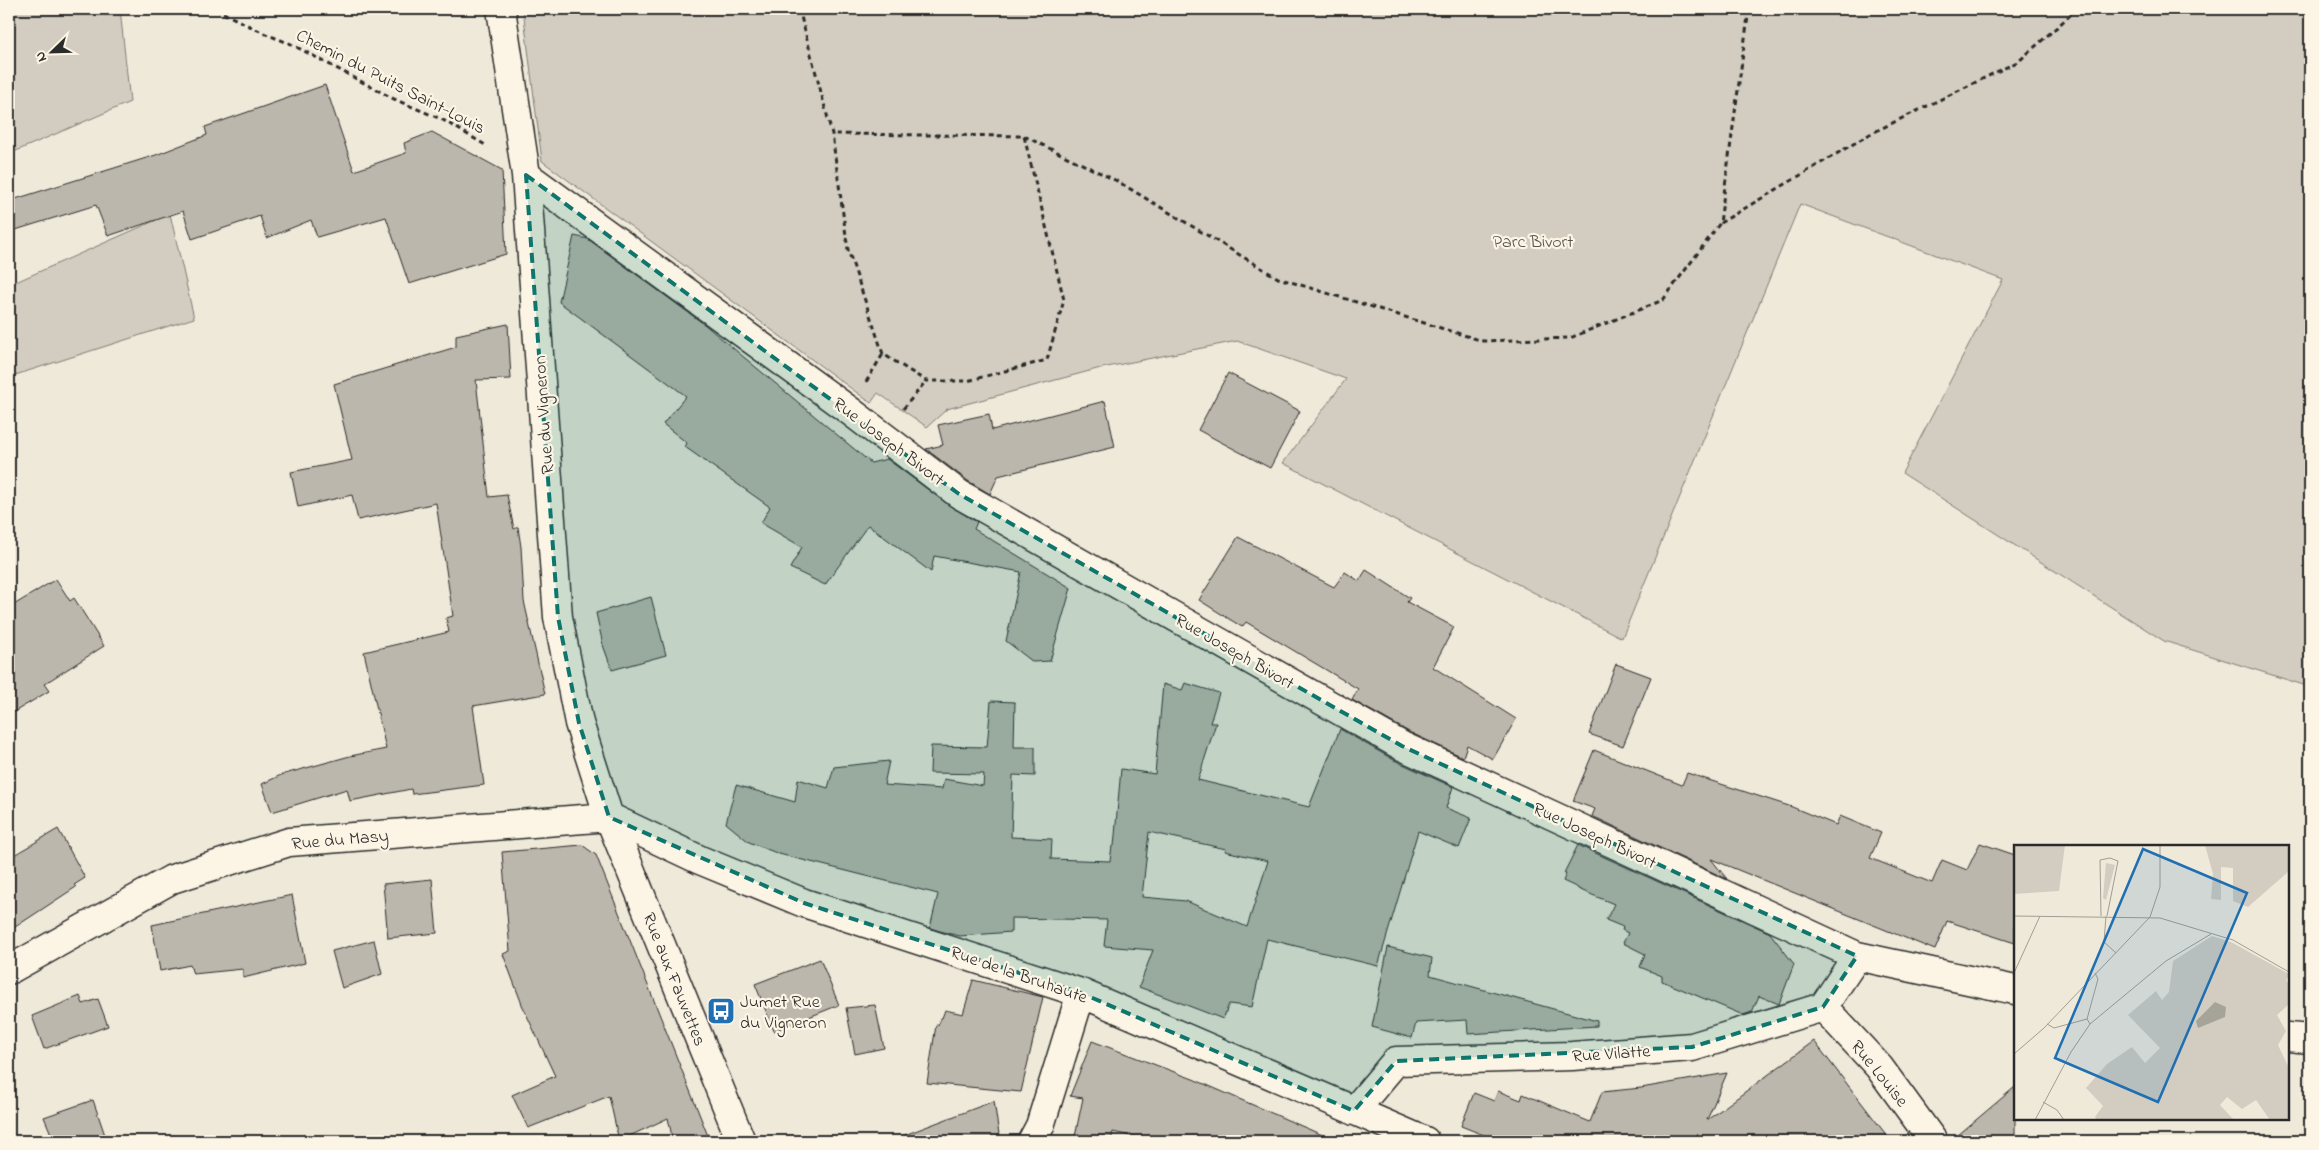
<svg xmlns="http://www.w3.org/2000/svg" width="2319" height="1150" viewBox="0 0 2319 1150" font-family="'Indie Flower',sans-serif">
<rect width="100%" height="100%" fill="#efe9da"/>
<filter id="ink" filterUnits="userSpaceOnUse"><feTurbulence type="fractalNoise" baseFrequency=".02" numOctaves="2"/><feDisplacementMap in="SourceGraphic" scale="10" xChannelSelector="R" yChannelSelector="G"/><feConvolveMatrix kernelMatrix="1 2 1 2 8 2 1 2 1" color-interpolation-filters="sRGB"/></filter>
<g filter="url(#ink)">
<path fill="#d2cdc0" stroke="#7e7c76" d="M9,9H120L130,102L9,154Z
M523,9H2310V687L2164,641L1902,473L2003,280L1800,204L1622,638L1283,463L1346,379L1237,341L1097,369L947,409L927,427L878,393L871,403L542,161Z
M170,214L194,318L9,377V285Z"/>
<path fill="#bcb7ac" stroke="#2b2b2b" fill-rule="evenodd" d="M325,85L354,171L406,153L404,143L432,132L502,170L506,254L409,284L386,217L317,237L311,220L267,238L260,216L192,239L183,211L108,236L96,205L9,232V201L156,155L207,135L205,127Z
M574,236L588,239L704,324L871,463L887,459L950,506L977,522L974,529L1071,588L1050,661L1033,662L1006,641L1021,572L934,556L931,572L868,525L825,585L790,568L802,547L761,523L770,507L685,447L687,443L663,424L686,396L559,302Z
M508,324L511,379L476,380L489,497L507,495L514,529L518,527L521,547L524,601L545,694L473,706L484,785L412,794L411,789L350,801L347,789L272,812L262,784L281,775L350,756L386,749L364,652L449,632L446,618L453,616L436,503L358,520L352,495L298,507L291,472L352,460L334,384L456,347V335Z
M1228,373L1300,411L1270,468L1198,430Z
M1105,401L1115,447L998,476L990,494L968,481L926,449L943,445L938,425L989,414L992,430Z
M1238,537L1334,587L1345,572L1359,581L1366,570L1410,598L1407,602L1454,627L1433,667L1516,719L1493,759L1467,745L1463,757L1409,732L1352,700L1358,689L1246,622L1242,627L1199,600Z
M56,579L70,601L74,598L104,646L44,684L49,691L9,715V608Z
M651,597L666,655L612,670L603,645L596,613Z
M1616,664L1651,677L1623,746L1589,734Z
M1185,683L1219,693L1210,723H1216L1198,780L1309,807L1340,729L1394,760L1453,787L1446,808L1471,818L1459,848L1418,831L1378,966L1267,939L1252,1007L1229,1004L1223,1019L1139,987L1153,950L1104,946L1107,920L1011,918V932L960,936L940,931L930,928L938,894L779,854L749,842L726,823L736,785L795,802L798,779L828,788L834,767L889,761L884,785L942,789L944,779L983,786L984,774L930,773L931,746L987,747L991,701L1015,702L1014,747H1035V776L1013,775L1011,837L1052,839L1051,859L1110,861L1112,846H1114L1121,769L1155,774L1163,684L1182,690ZM1149,832L1226,849L1225,851L1268,861L1247,927L1186,901L1142,897Z
M1594,750L1682,785L1687,773L1792,807L1836,825L1840,816L1881,833L1870,858L1932,883L1942,860L1967,870L1980,843L2015,855V943L1947,921L1935,950L1711,859L1727,879L1592,816L1595,809L1573,801Z
M58,829L85,878L74,885L76,887L9,931V858Z
M582,845L596,855L710,1141H673L668,1118L619,1141L609,1096L528,1128L512,1095L555,1076L523,1007L503,954L510,951L502,852Z
M1578,845L1770,933L1794,964L1779,1004L1759,996L1752,1012L1743,1015L1662,981V976L1640,967L1645,954L1623,943L1628,933L1622,930L1623,927L1606,920L1614,904L1578,889V888L1563,881L1566,874L1564,873Z
M432,879L437,933L388,938L383,884Z
M292,895L305,963L243,978V969L193,974L190,965L160,971L152,925Z
M374,940L382,974L342,988L332,951Z
M1388,947L1432,958L1430,975L1597,1021V1026L1468,1034L1467,1020L1416,1023L1412,1038L1372,1027Z
M820,959L839,1005L774,1031L755,984Z
M973,980L1043,997L1021,1092L927,1083L936,1025H938L940,1018H942L945,1010L963,1014Z
M80,996L83,1004L98,999L108,1026L44,1049L32,1016Z
M875,1005L884,1048L855,1054L846,1008Z
M1092,1041L1193,1079L1336,1141H1153L1113,1132L1111,1141H1074L1083,1098L1070,1096Z
M1814,1041L1891,1141H1499L1461,1126L1474,1093L1494,1101L1498,1091L1521,1100L1523,1094L1590,1122L1602,1092L1641,1088L1727,1073L1707,1120Z
M2015,1087V1141H1951Z
M93,1100L107,1141H54L44,1117Z
M994,1101L1000,1141H895L894,1139Z"/>
<g fill="none" stroke-linecap="round" stroke-linejoin="round">
<defs>
<path id="minor" d="M501,9L526,175L558,617L579,723L609,817L741,1141
M526,175L850,411L959,494L1402,746L1857,956L2015,990
M9,970L172,879L289,842L609,817L700,860L804,903L1081,993L1425,1141
M1823,1007L1879,1067L1933,1141
M2288,1037L2310,1039
M1354,1111L1396,1061L1572,1056L1692,1047L1823,1007L1857,956
M1032,1141L1040,1126L1081,993"/>
</defs>
<use href="#minor" stroke="#2b2b2b" stroke-width="31"/>
<path stroke="#2b2b2b" stroke-width="3" stroke-dasharray="5 4" stroke-linecap="butt" d="M215,9L268,35L291,44L394,99L443,120L487,146
M799,9L832,134L848,250L883,354L926,381H967L1047,360L1064,300L1024,136L832,134
M1024,136L1117,181L1278,278L1483,341L1570,338L1663,300L1720,223L1749,9
M1720,223L1870,134L2019,61L2077,9
M866,382L883,354
M903,409L926,381"/>
<use href="#minor" stroke="#fcf5e5" stroke-width="28"/>
</g>
</g>
<path fill="#0f766e" fill-opacity="0.2" stroke="#0f766e" stroke-width="4" stroke-dasharray="10 6" stroke-linejoin="round" d="M526,175L959,494L1402,746L1857,956L1823,1007L1692,1047L1396,1061L1354,1111L1081,993L804,903L609,817L579,723L558,617Z"/>
<defs>
<symbol id="bus-square" viewBox="-11 -11 22 22"><rect x="-9" y="-9" width="18" height="18" rx="4" fill="#1f6fb2" stroke="#fcf5e5"/><path d="M-5-6H5V4H4V6H2V4H-2V6H-4V4H-5ZM-3.5-4V0h7V-4ZM-3.5 1.2v1.5H-2V1.2ZM2 1.2v1.5H3.5V1.2Z" fill="#fff"/></symbol>
</defs>
<g fill-rule="evenodd">
<use href="#bus-square" x="705" y="995" width="32" height="32"/>
</g>
<g text-anchor="middle" stroke-width="4.5" stroke-linejoin="round" paint-order="stroke">
<g font-size="18" fill="#2b2b2b" stroke="#fcf5e5">
<text transform="translate(391 81) rotate(27)" y="6">Chemin du Puits Saint-Louis</text>
<text transform="translate(543 415) rotate(-94)" y="6">Rue du Vigneron</text>
<text transform="translate(889 441) rotate(37)" y="6">Rue Joseph Bivort</text>
<text transform="translate(1235 651) rotate(30)" y="6">Rue Joseph Bivort</text>
<text transform="translate(1595 835) rotate(25)" y="6">Rue Joseph Bivort</text>
<text transform="translate(340 839) rotate(-5)" y="6">Rue du Masy</text>
<text transform="translate(1019 974) rotate(19)" y="6">Rue de la Bruhaute</text>
<text transform="translate(675 979) rotate(68)" y="6">Rue aux Fauvettes</text>
<text transform="translate(1611 1053) rotate(-4)" y="6">Rue Vilatte</text>
<text transform="translate(1880 1073) rotate(51)" y="6">Rue Louise</text>
</g>
<g font-size="18" fill="#555450" stroke="#fcf5e5">
<text x="1533" y="247">Parc Bivort</text>
</g>
<g font-size="18" fill="#2b2b2b" stroke="#fcf5e5" text-anchor="start">
<text x="740" y="1007">Jumet Rue<tspan x="740" dy="21">du Vigneron</tspan></text>
</g>
</g>
<g transform="translate(2014 845)">
<rect width="275" height="275" fill="#efe9da"/>
<path d="M0,0H51L45,46L0,49ZM191,0H275V26L234,62L219,56V23L207,22V55L197,54L199,29ZM92,18L101,20L92,55L89,53ZM198,91L217,97L275,129L272,136L275,138V159L263,170L272,186L264,200L275,223V275H256L242,255L228,264L213,252L206,260L220,275H83L81,272L89,261L72,243L93,219L118,202L131,218L146,203L114,170L142,146L148,155L155,147L159,116Z" fill="#d2cdc0"/>
<path d="M201,157L212,162L211,172L184,183L182,176Z" fill="#a6a399"/>
<path fill="none" stroke="#a19d94" stroke-width="1" d="M0,71L146,73L219,95L275,127M87,71L86,15L96,13L104,16L93,71M92,71L90,97L102,108M0,128L26,71M33,179L40,183L73,174M76,179L73,174L84,134L81,128M0,209L30,183L136,72L146,42V0M29,257L43,265L50,275M21,275L57,207L76,179L152,116L197,89"/>
<path fill="#1f6fb2" fill-opacity="0.15" stroke="#1f6fb2" stroke-width="2.5" d="M129,4L233,48L144,257L41,213Z"/>
<rect width="275" height="275" fill="none" stroke="#2b2b2b" stroke-width="2.5"/>
</g>
<rect width="2319" height="1150" fill="none" stroke="#fcf5e5" stroke-width="30"/>
<rect x="15" y="15" width="2289" height="1120" fill="none" stroke="#2b2b2b" stroke-width="2" filter="url(#ink)"/>
<g transform="translate(52 52) rotate(247)" stroke="#fcf5e5" stroke-width="4" paint-order="stroke">
<path d="M0-4L9 19L0 12L-9 19Z" fill="#2b2b2b"/>
<text y="-8" font-size="14" font-weight="bold" text-anchor="middle" fill="#2b2b2b">N</text>
</g>
</svg>
